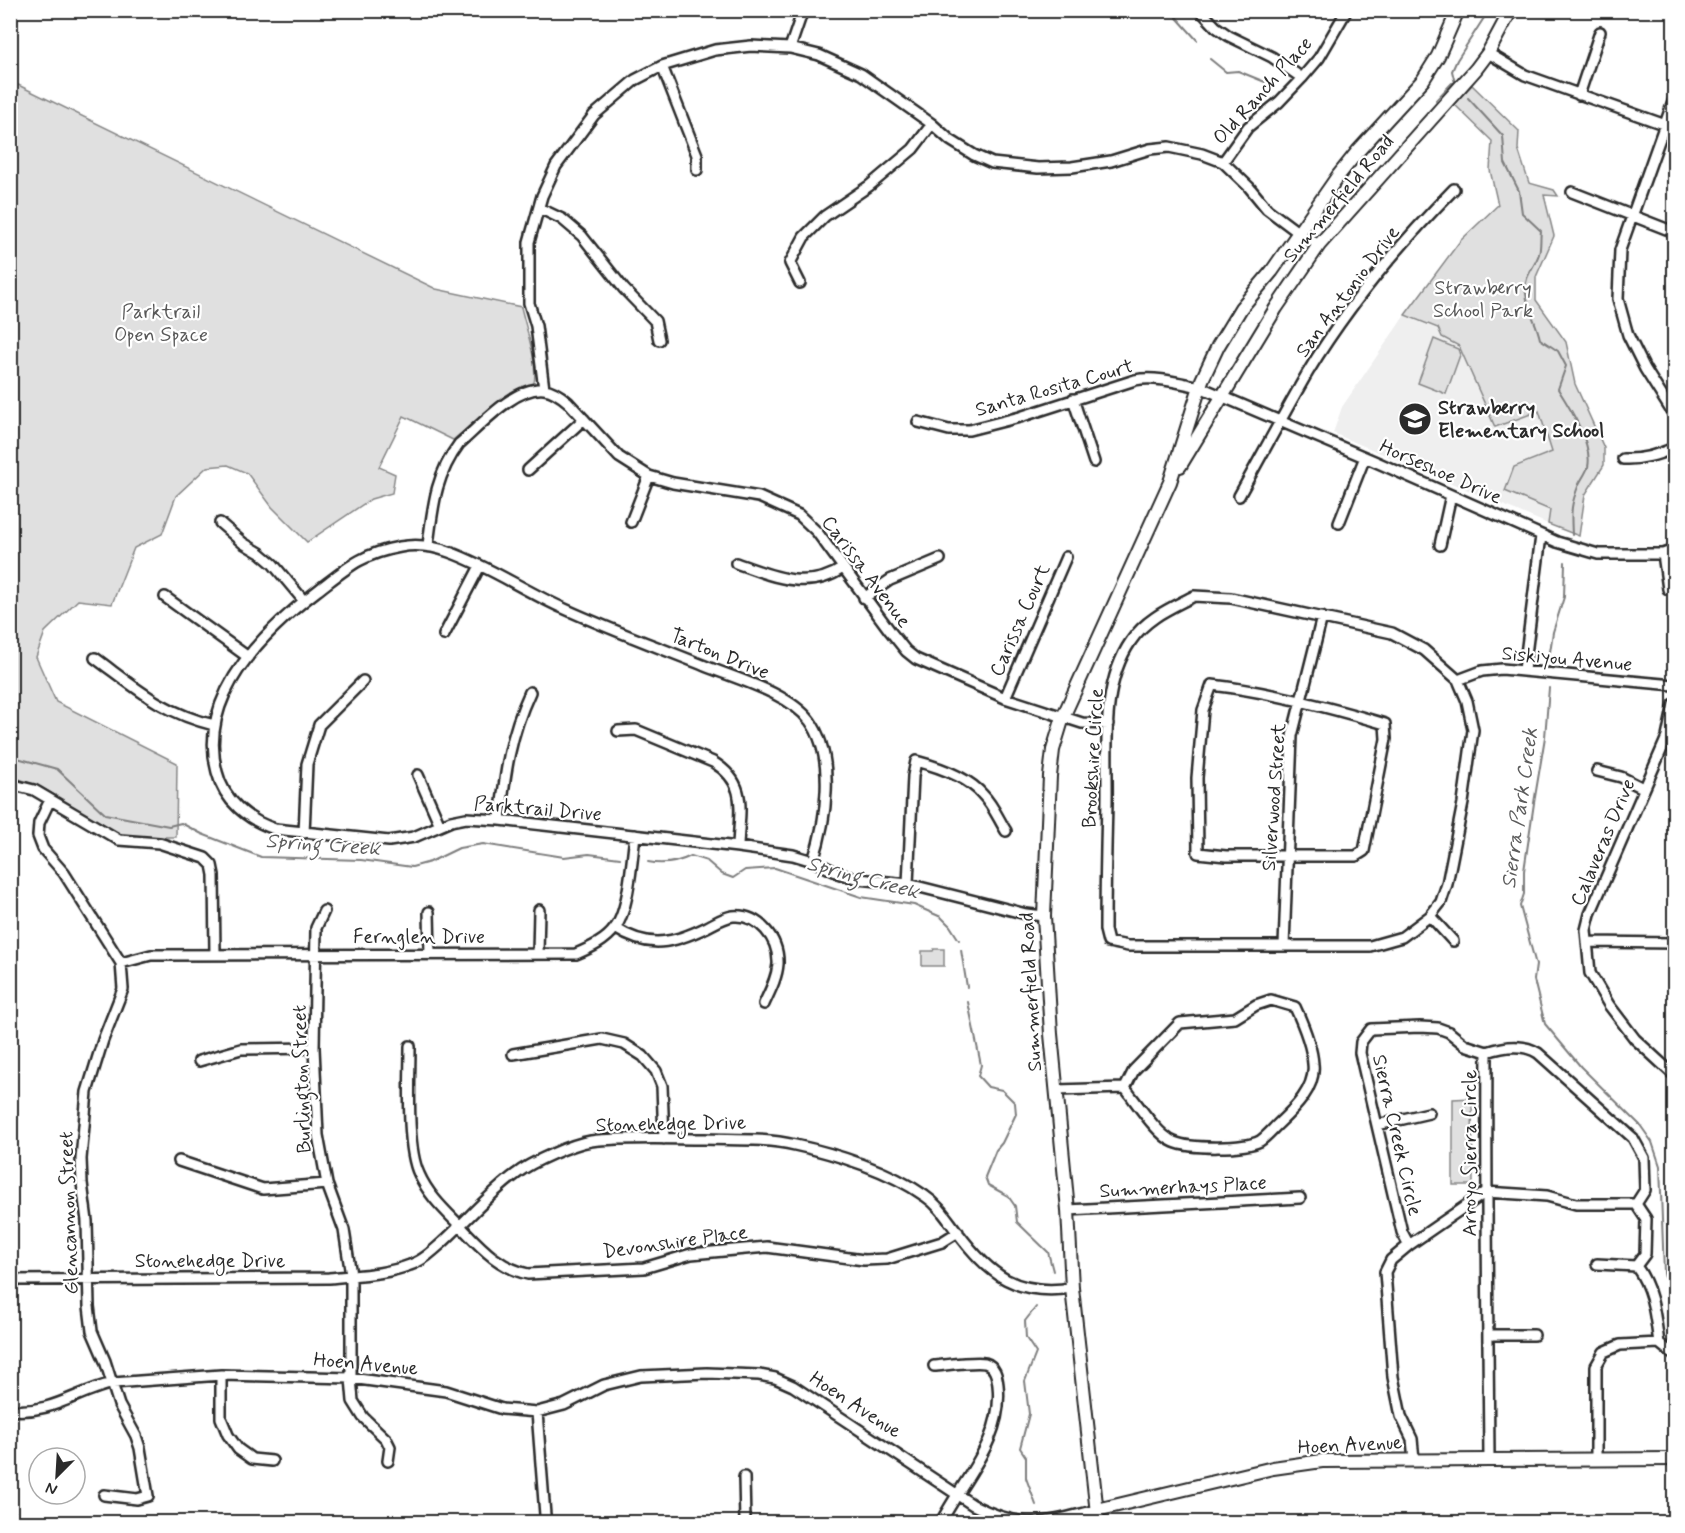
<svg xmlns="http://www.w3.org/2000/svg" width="1685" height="1533" viewBox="0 0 1685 1533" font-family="Mynerve,sans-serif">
<rect width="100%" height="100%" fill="#fff"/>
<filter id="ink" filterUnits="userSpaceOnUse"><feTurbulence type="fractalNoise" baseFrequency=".0167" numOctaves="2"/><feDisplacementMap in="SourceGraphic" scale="12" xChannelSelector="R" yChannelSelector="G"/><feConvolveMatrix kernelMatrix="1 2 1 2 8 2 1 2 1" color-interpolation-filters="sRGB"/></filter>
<g filter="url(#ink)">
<path fill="#efefef" d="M1405,315L1438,328L1442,337L1459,346L1495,427L1539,411L1557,467L1548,524L1333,433L1342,407Z"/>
<path fill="#e0e0e0" stroke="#868686" stroke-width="1.5" d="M10,81L436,289L521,307C526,329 538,362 534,384L510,396H505L453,440L404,416L379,467L395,474L392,493L371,499L307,542L272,507L247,473L228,465L207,467L176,496L162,534L134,548L112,604L78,600L45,632L36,657L56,702L177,763L176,837H126L113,831L41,787L19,779L11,778Z
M1472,85L1519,131L1518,149L1529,183L1554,190L1558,196L1544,195L1554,236L1536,277V300L1566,342L1575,384L1604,448V465L1585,495L1579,536L1548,524L1550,510L1505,491L1514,467L1552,452L1539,411L1495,427L1459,346L1442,337L1438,328L1405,315L1460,241L1498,205L1490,170L1492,141L1454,104Z
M1434,339L1458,349L1460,355L1446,394L1418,383Z
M934,949H944V966H922V951H933Z
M1472,1098L1473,1185H1453V1099Z"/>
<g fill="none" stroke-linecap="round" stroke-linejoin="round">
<path stroke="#7e7e7e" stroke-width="2" d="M1170,10L1197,40
M1210,59L1226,72L1238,71L1265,82
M1468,98L1503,136L1505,163L1519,191L1522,213L1541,231C1540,238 1541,248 1539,254C1534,269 1523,276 1526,294C1528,310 1537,324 1540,339L1558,351L1566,366L1558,389C1570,408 1593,444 1588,467C1586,473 1582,478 1579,484C1570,507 1571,511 1572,535
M1436,100L1452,83H1455L1452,71L1457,60L1489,10
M1550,652L1553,632L1564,597L1565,562
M1549,688L1545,737L1534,803L1524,871V894L1520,906L1536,965L1534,980L1545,1024L1581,1067L1640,1125L1652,1142L1660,1166L1664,1273L1674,1318
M10,756L57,769L105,814L169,826L181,823L202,834L261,857L361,860L412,867L430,862L459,848L483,844L564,857L589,854L620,858
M648,862C664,865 677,863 691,856L707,861L722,874L733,878L745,870L775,868L861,897L914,905L941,917L950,926L959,940
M10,934C18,967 19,983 10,1016
M961,950L967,987
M968,1002L981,1065L978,1076L988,1087L1002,1090L1015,1103L1016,1114L1002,1143L996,1150L985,1177L988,1185L1008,1196L1015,1206L1017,1222L1048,1252L1053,1271
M1036,1307L1025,1321L1026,1338L1036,1353L1025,1381L1029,1414L1020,1448L1026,1457V1478L1036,1505"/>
<defs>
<path id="street" d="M1200,10L1216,27L1229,36L1272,57L1302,78
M790,48L803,10
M1488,53L1525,75L1674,128
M662,66L697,155V170
M1579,95L1600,32
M1674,99L1620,250L1618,299L1628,335L1645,369L1674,415
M1223,162L1248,127L1279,102L1302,78L1319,58L1347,10
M1572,192L1674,232
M539,208L562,219L582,236L624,289L655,321L659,340
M800,283L790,263L804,237L825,216L869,186L913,149L932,124
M544,389L536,326L529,303V242L542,196L556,166L594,115L635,80L662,66L715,50L751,46L790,48L819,55L861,74L932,124L950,140L974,155L992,163L1038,168L1072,167L1111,161L1150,149L1169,147L1202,154L1223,162L1249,187L1267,209L1299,233L1319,245
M1073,399L1094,462
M918,422L949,430H969L1020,417L1135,380C1155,376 1180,383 1200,387L1374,461L1557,542L1598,554H1663L1674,550
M1623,459C1642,460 1657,455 1674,448
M528,470L584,419
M1239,496C1262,455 1284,413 1308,372C1348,305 1399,245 1454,189
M631,522L649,476
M220,523L243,543L260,553L273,564L304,601
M1339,523L1365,457
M428,545C433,507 435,476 459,444C480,426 515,386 544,389C553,390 561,396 568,402L619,457L649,476L673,483L759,497L799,515L817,532L890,631L906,651L916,659L1005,698L1082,723L1108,724
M1440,545L1451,495
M1663,554L1668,589
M736,563C772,576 808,592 843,568
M1194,596L1231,598L1392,633L1424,650L1458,680L1467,701L1473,730L1463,803L1447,884L1441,902L1430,916L1402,937L1370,946H1128L1108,942L1105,930C1105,887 1106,844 1107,802C1108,749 1100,686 1131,641C1146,618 1171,608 1194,596Z
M165,597L248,657
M864,598L890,580L940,559
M444,635L480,566
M95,658C136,688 163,713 214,725
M1524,670L1541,536
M1458,680L1482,671L1502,669L1674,685
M1212,685C1271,692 1329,707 1385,724L1386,739L1364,851L1356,856H1226L1198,853L1197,778L1203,710Z
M1005,698L1066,557
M1674,704L1667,737L1590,914L1586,930L1590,973L1609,1005L1635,1039L1674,1075
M618,731L636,730L713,762C749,784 739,810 738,847
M1597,771L1621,777L1643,788
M418,775L440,825
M10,784L34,790L119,840L159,843L205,858L212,865L214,875L215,954
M50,800L39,823L38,836L43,849L64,873L121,963L123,989L103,1040L87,1092L81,1159L82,1183L87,1221L89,1306L92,1331L105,1361L119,1405L136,1436L140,1448L148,1496L137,1499L104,1495
M500,820C505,773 510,735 530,692
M304,833L307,764L319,725L363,681
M813,861C826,822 836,757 810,721C789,693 737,679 705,666C658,647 611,630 565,609C526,592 489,566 449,552C433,546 416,544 400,547C361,554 347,568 317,591C263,632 197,697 217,772C224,801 248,820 275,829L389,841L414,837L451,821L466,818L500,820L738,847L793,855L813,861L840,874L859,879L908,884L1026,914L1044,916
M908,884L913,776L916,761C939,767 968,777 983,795C993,805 999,820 1006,831
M324,911L316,928L314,1048L318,1135L327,1184L344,1230L351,1275V1378L353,1401L363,1417L386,1439L390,1447L388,1461
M429,912L430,954
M1430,916L1453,941
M615,928C649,950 674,943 707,927C715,923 724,917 733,916C759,914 779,939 778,964C777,978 770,991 764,1004
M1587,942L1674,943
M1284,946L1292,736L1322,617
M538,953L539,910
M121,963L151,955L576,954C590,948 606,941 615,928C629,910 632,859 635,835
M1271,1000L1295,1007C1302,1022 1312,1047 1313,1064C1316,1089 1293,1110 1277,1125C1272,1130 1266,1137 1260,1141C1245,1149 1190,1149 1174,1142C1157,1135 1137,1103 1125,1088L1134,1070L1180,1023L1235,1018L1256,1005Z
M410,1046C410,1079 406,1147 419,1174C429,1197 448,1213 465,1231C484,1251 501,1268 528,1274L644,1268L691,1254L767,1247L864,1260L887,1259L942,1242L958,1232
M513,1054L602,1039L624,1044L643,1056L656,1071L662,1086L664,1139
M199,1061L241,1049L314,1048
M1056,1090L1125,1088
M1377,1125L1429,1113
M179,1161L263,1189L327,1184
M1068,1210L1300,1198
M1409,1245L1402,1232L1360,1053L1361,1042L1371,1029L1420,1027L1438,1028L1449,1032L1465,1045L1487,1052
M1597,1264L1636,1266
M10,1280L329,1278C356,1275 384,1275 410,1265C422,1261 433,1251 443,1242C466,1221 491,1192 516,1174C531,1162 572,1144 591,1141C625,1137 669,1139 704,1139C734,1140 765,1138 795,1145C837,1154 890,1171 925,1196C940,1206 947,1219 958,1233C990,1276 1017,1296 1072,1288
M1489,1335H1534
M934,1366C946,1365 975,1361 985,1363C995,1366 997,1376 998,1385C1004,1439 964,1478 941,1522
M221,1375V1418L228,1435L238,1449L252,1459L272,1461
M10,1410C52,1414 75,1392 113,1383L221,1375L351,1378L446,1391L502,1409L537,1412L564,1405L604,1385L641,1376L707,1373L759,1375L775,1378L793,1386L973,1505C993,1515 1018,1524 1041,1522C1059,1521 1079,1514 1097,1510
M537,1412L545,1515
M1414,1460L1412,1439L1401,1416L1393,1377L1385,1272L1391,1260L1409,1245L1486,1192L1547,1196L1576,1204H1636
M1489,1460C1488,1324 1486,1188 1487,1052C1504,1046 1522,1043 1538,1053L1633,1138L1644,1158L1645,1190L1636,1204L1646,1219L1645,1254L1636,1266C1653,1289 1655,1315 1659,1343L1674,1355
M1596,1460V1366L1604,1352L1620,1345L1659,1343
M744,1477L745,1522
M10,1518L13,1519"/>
<path id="secondary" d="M1180,466L1276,308L1319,245L1476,69L1488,53L1511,10
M1097,1510L1273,1468L1322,1461L1674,1459
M1098,1522L1072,1288L1068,1210L1051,1034L1044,916L1050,776L1053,750L1063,717L1170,482L1202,380L1218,346L1241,308L1272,271L1338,176L1358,151L1423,80L1438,56L1458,10"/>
</defs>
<use href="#street" stroke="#2b2b2b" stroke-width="14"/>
<use href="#secondary" stroke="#2b2b2b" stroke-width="16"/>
<use href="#street" stroke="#fff" stroke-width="9"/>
<use href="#secondary" stroke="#fff" stroke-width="12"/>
</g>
</g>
<defs>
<symbol id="school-disc" viewBox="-11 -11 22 22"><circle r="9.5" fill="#2b2b2b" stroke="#fff"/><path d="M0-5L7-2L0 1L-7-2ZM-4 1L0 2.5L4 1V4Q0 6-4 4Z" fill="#fff"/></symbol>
</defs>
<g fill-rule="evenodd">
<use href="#school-disc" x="1396" y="400" width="38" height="38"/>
</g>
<g text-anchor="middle" stroke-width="4.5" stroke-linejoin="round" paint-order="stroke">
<g font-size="20" fill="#2b2b2b" stroke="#fff">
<text transform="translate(1262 90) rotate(-48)" y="7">Old Ranch Place</text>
<text transform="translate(1338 198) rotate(-50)" y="7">Summerfield Road</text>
<text transform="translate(1347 291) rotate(-53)" y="7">San Antonio Drive</text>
<text transform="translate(1054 387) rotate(-16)" y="7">Santa Rosita Court</text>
<text transform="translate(1441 471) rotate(24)" y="7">Horseshoe Drive</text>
<text transform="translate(867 571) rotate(53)" y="7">Carissa Avenue</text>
<text transform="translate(1019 620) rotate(-66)" y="7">Carissa Court</text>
<text transform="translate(720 653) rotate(22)" y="7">Tarton Drive</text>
<text transform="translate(1567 658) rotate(5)" y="7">Siskiyou Avenue</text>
<text transform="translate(1092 758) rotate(-87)" y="7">Brookshire Circle</text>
<text transform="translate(1273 797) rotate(-86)" y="7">Silverwood Street</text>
<text transform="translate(538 808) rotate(5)" y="7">Parktrail Drive</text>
<text transform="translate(1602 842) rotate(-67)" y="7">Calaveras Drive</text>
<text x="419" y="943">Fernglen Drive</text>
<text transform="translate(1030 992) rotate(-93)" y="7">Summerfield Road</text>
<text transform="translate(301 1079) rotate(-92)" y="7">Burlington Street</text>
<text transform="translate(671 1123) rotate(-1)" y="7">Stonehedge Drive</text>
<text transform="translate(1398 1135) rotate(77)" y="7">Sierra Creek Circle</text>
<text transform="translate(1469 1153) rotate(-90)" y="7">Arroyo Sierra Circle</text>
<text transform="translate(1183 1186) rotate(-3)" y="7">Summerhays Place</text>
<text transform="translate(68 1213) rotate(-92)" y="7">Glencannon Street</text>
<text transform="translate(675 1241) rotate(-8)" y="7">Devonshire Place</text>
<text x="210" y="1267">Stonehedge Drive</text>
<text transform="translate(366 1363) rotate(5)" y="7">Hoen Avenue</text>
<text transform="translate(856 1404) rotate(33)" y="7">Hoen Avenue</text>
<text transform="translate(1350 1444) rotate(-3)" y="7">Hoen Avenue</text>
</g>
<g font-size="20" fill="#585858" stroke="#fff">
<text x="1483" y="294">Strawberry<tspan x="1483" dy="23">School Park</tspan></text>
<text x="161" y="318">Parktrail<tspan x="161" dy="23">Open Space</tspan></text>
</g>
<g font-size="20" font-weight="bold" fill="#2b2b2b" stroke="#fff" text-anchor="start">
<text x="1438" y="414">Strawberry<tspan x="1438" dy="23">Elementary School</tspan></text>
</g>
<g font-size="21" font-style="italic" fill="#5c5c5c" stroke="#fff">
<text transform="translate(1519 808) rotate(-82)" y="7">Sierra Park Creek</text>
<text transform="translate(323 844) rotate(4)" y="7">Spring Creek</text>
<text transform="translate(863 877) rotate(15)" y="7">Spring Creek</text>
</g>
</g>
<rect width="1685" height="1533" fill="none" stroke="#fff" stroke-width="36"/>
<rect x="18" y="18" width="1649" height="1497" fill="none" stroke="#2b2b2b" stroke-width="2" filter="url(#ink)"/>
<g transform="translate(57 1476) rotate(204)"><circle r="28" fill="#ffffff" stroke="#aaaaaa" stroke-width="1.5"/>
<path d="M0-4.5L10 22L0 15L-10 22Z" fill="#2b2b2b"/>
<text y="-9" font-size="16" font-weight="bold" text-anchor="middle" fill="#2b2b2b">N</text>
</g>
</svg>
